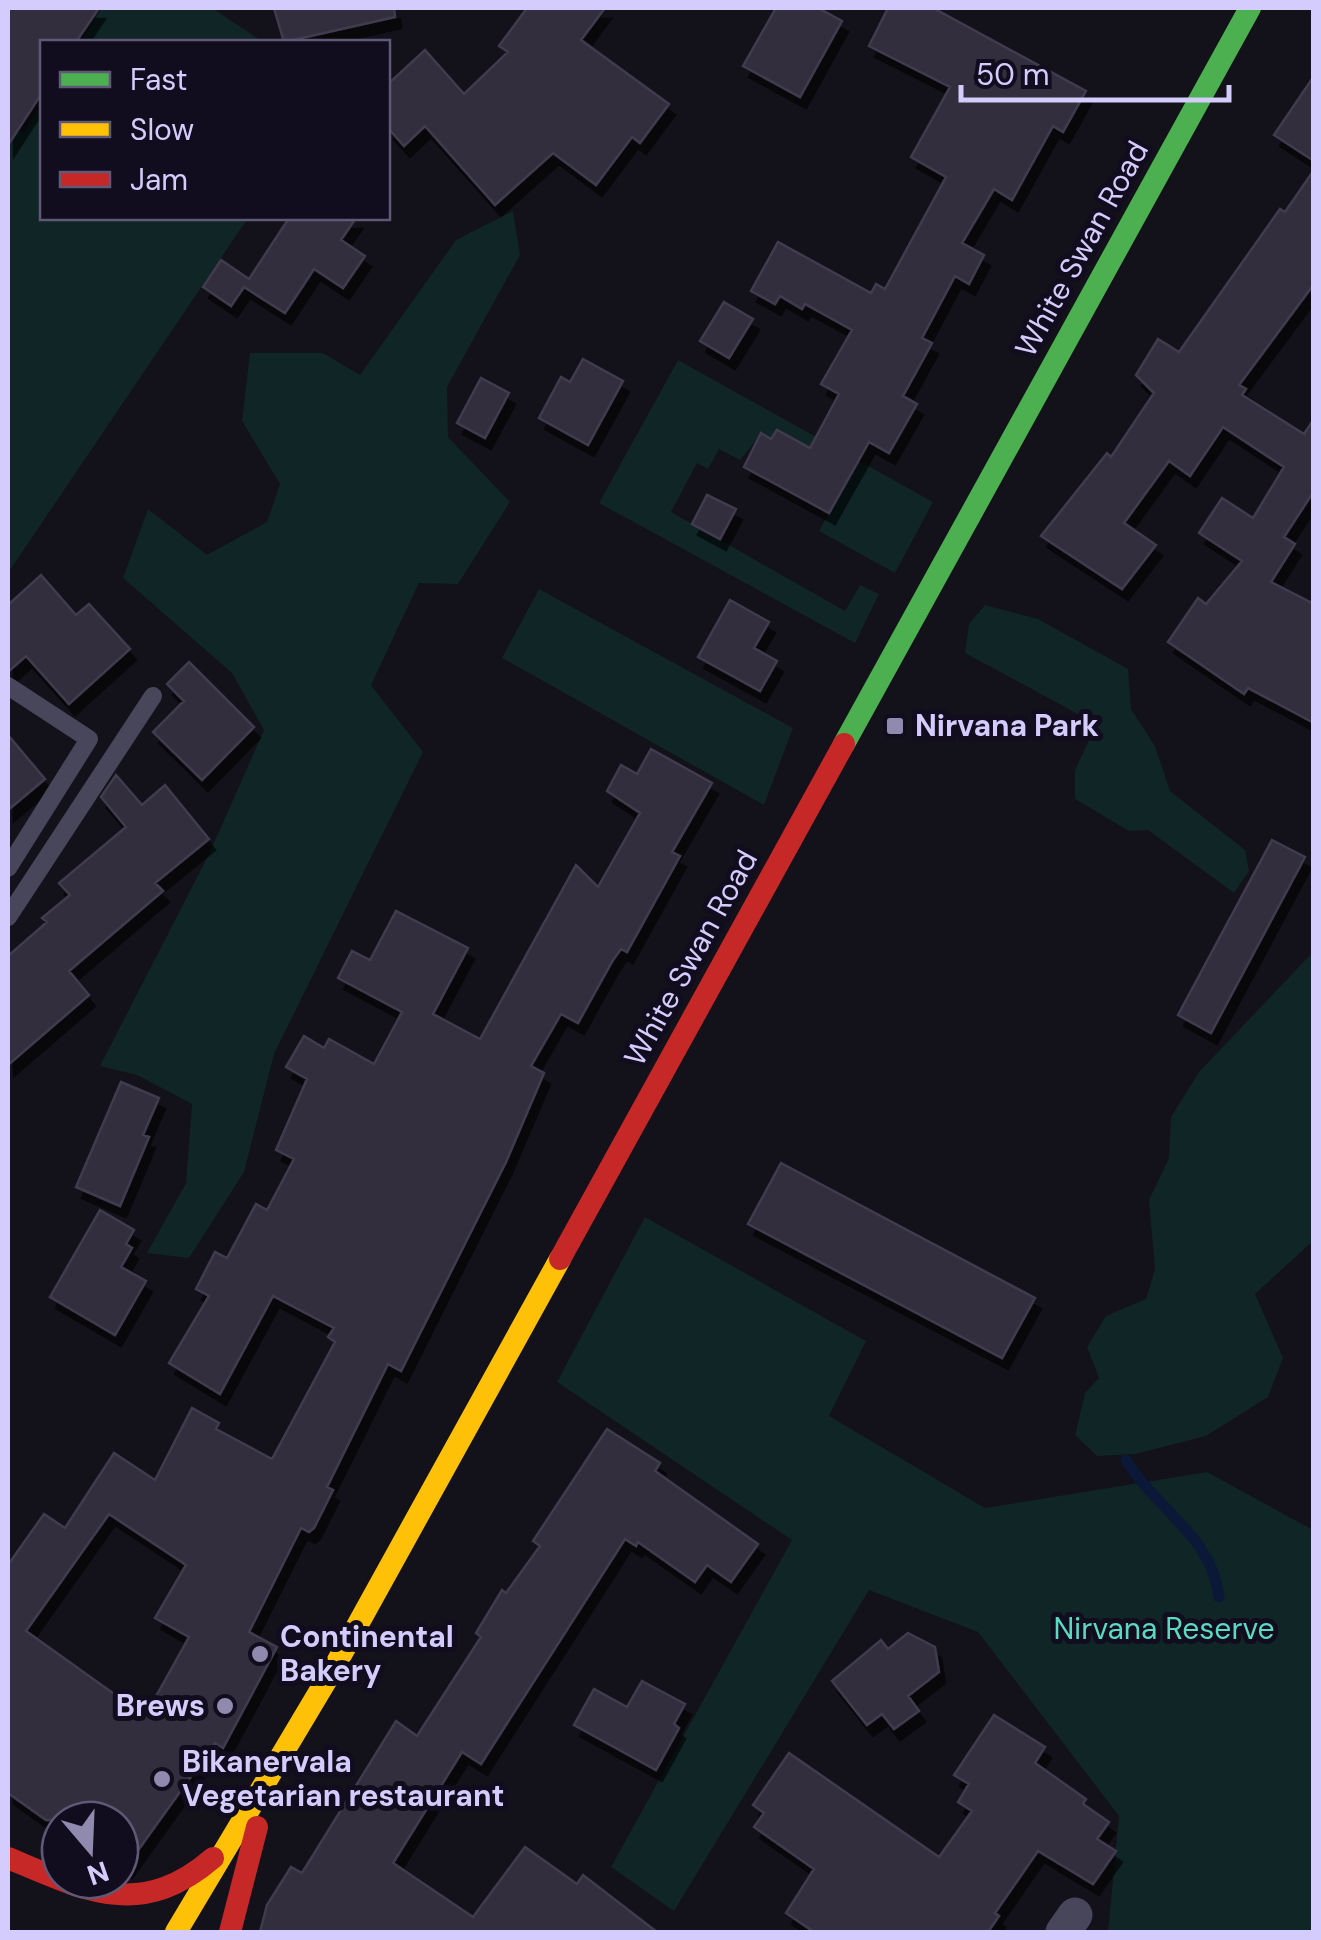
<svg xmlns="http://www.w3.org/2000/svg" width="1321" height="1940" viewBox="0 0 1321 1940" font-family="'DM Sans',sans-serif">
<defs>
<filter id="shadow"><feDropShadow dx="6" dy="11" stdDeviation="0" flood-color="#0009"/></filter>
</defs>
<rect width="100%" height="100%" fill="#13111a"/>
<path fill="#102526" d="M102,8H212L263,42H80Z
M42,102V218H248L8,573V127L24,132Z
M513,211L520,255L447,387L448,437L510,502L458,584L419,583L371,685L423,752L274,1054L244,1172L189,1258L147,1253L186,1183L192,1104L137,1075L100,1066L209,854L264,730L232,673L123,578L148,509L207,555L267,522L280,484L242,421L250,353H323L360,375L456,240Z
M678,360L933,502L895,573L819,531L852,470L777,430L771,439L761,434L740,460L719,449L708,469L697,463L671,512L845,611L860,585L879,594L855,643L599,503Z
M539,589L793,728L764,805L502,658Z
M985,605L1038,619L1128,669L1131,709L1155,746L1170,791L1245,850L1249,871L1234,893L1148,830L1129,831L1075,799V770L1093,732L1089,720L965,653L969,624Z
M1313,952V1241L1255,1294L1283,1358L1268,1397L1206,1436L1135,1454L1097,1456L1075,1435L1085,1393L1099,1378L1087,1347L1106,1316L1146,1299L1155,1269L1149,1200L1169,1158L1171,1117L1199,1072Z
M645,1217L866,1341L829,1416L985,1508L1207,1472L1313,1530V1932H1108L1119,1816L978,1632L869,1590L674,1911L611,1867L792,1540L557,1382Z"/>
<g fill="none" stroke-linecap="round" stroke-linejoin="round">
<path stroke="#0b1837" stroke-width="11" d="M1126,1460C1157,1511 1211,1534 1219,1597"/>
</g>
<path fill="#312e3d" stroke="#403b4e" stroke-width="2.5" fill-rule="evenodd" filter="url(#shadow)" d="M8,8H99L76,42H42V93L8,145Z
M274,8H394L395,17L284,42Z
M527,8H605L581,40L669,104L640,143L632,137L596,185L553,153L495,205L425,126L404,146L388,128V84L425,50L464,94L508,52L499,46Z
M776,8H818L842,21L800,97L743,66Z
M888,8H933L1086,91L1063,132L1053,126L1012,200L994,189L962,243L984,255L969,284L955,276L922,338L932,343L903,396L917,404L889,453L869,442L829,513L744,467L761,433L771,439L777,430L810,448L839,394L821,384L852,330L805,304L802,309L780,296L775,304L751,291L778,242L871,293L876,284L885,289L946,177L911,157L950,87L869,46Z
M1314,76V161L1274,135Z
M1314,170V284L1239,385L1246,389L1242,395L1304,434L1314,419V491L1284,537L1295,544L1271,582L1314,604V723L1248,688L1244,694L1168,642L1198,598L1206,604L1242,561L1199,533L1222,498L1253,518L1284,467L1223,427L1190,476L1169,461L1124,523L1156,545L1122,589L1041,536L1107,453L1111,457L1154,393L1136,375L1158,339L1179,352L1280,209L1285,212Z
M289,218H356L341,240L365,256L343,288L314,269L285,313L244,287L231,306L203,287L221,260L249,279Z
M724,302L753,319L729,358L700,341Z
M583,359L623,381L588,445L539,418L561,377L570,382Z
M481,378L509,393L485,438L457,423Z
M707,495L736,509L720,539L692,524Z
M41,575L76,615L89,604L130,649L69,704L26,656L8,672V605Z
M730,600L769,622L754,648L777,661L760,691L698,657Z
M189,662L254,727L202,780L153,732L184,701L167,684Z
M8,735L45,779L8,810Z
M651,749L712,783L672,852L680,856L627,952L621,949L613,960L578,1023L561,1014L531,1066L544,1073L506,1162L401,1371L388,1364L327,1487L333,1490L314,1528L309,1532L301,1528L249,1632L277,1647L223,1748L215,1743L126,1867H120V1820H46L8,1793V1565L44,1514L65,1528L114,1453L155,1480L192,1408L219,1423L216,1429L272,1459L335,1342L328,1337L334,1328L273,1296L220,1394L169,1363L209,1296L196,1289L215,1252L227,1258L256,1204L267,1210L294,1159L276,1150L307,1079L286,1067L304,1036L324,1048L329,1039L374,1064L402,1012L338,978L352,951L370,960L396,911L468,948L433,1014L480,1039L576,865L598,887L640,813L607,791L621,765L637,774ZM109,1514L186,1565L155,1618L189,1637L145,1716L26,1631Z
M116,775L142,805L165,785L209,839L155,883L163,891L69,971L89,995L8,1065V956L47,922L42,918L70,895L59,883L126,827L101,797Z
M1272,840L1305,857L1211,1033L1178,1015Z
M121,1082L159,1098L143,1135L149,1137L120,1206L76,1187Z
M781,1163L1035,1298L1002,1358L748,1224Z
M100,1210L134,1230L126,1244L132,1248L121,1267L146,1281L115,1335L50,1297Z
M607,1429L660,1463L655,1471L758,1544L731,1582L707,1565L695,1582L638,1542L636,1546L625,1539L481,1764L462,1752L393,1863L473,1917L525,1847L577,1884L583,1875L657,1932H260L267,1905L291,1867L302,1873L396,1721L417,1736L481,1637L476,1633L502,1590L506,1593L540,1546L533,1541Z
M908,1633L935,1647L939,1672L908,1696L919,1711L894,1729L882,1714L867,1725L832,1681L881,1640L888,1649Z
M642,1681L685,1704L674,1724L679,1728L656,1770L574,1725L594,1689L627,1707Z
M994,1715L1045,1747L1035,1763L1086,1799L1083,1804L1109,1822L1097,1839L1116,1851L1093,1884L1038,1851L995,1913L999,1916L988,1932H814L786,1913L814,1869L754,1827L764,1813L753,1805L789,1753L939,1857L972,1811L958,1802L969,1784L954,1775Z"/>
<g fill="none" stroke-linecap="round" stroke-linejoin="round">
<path stroke="#48465b" stroke-width="18" d="M8,686L89,739L8,868
M8,917L153,696"/>
<path stroke="#48465b" stroke-width="35" d="M1063,1932L1075,1915"/>
<path stroke="#4caf50" stroke-width="22" d="M844,744L1250,8"/>
<path stroke="#ffc107" stroke-width="22" d="M176,1932L336,1664L560,1259"/>
<path stroke="#c62828" stroke-width="22" d="M560,1259L844,744
M8,1858C86,1891 141,1920 213,1858
M230,1932L257,1827"/>
</g>
<g fill="#908bae" stroke="#110d1e" stroke-width="4">
<rect x="885" y="716" width="20" height="20" rx="5"/>
<circle cx="260" cy="1654" r="10"/>
<circle cx="225" cy="1706" r="10"/>
<circle cx="162" cy="1779" r="10"/>
</g>
<g text-anchor="middle" stroke-width="10" stroke-linejoin="round" paint-order="stroke">
<g font-size="30" fill="#d4ccfd" stroke="#110d1e">
<text transform="translate(1082 249) rotate(-61)" y="10">White Swan Road</text>
<text transform="translate(691 958) rotate(-61)" y="10">White Swan Road</text>
</g>
<g font-size="30" font-weight="bold" fill="#d4ccfd" stroke="#110d1e" text-anchor="start">
<text x="915" y="736">Nirvana Park</text>
<text x="280" y="1647">Continental<tspan x="280" dy="34">Bakery</tspan></text>
<text x="205" y="1716" text-anchor="end">Brews</text>
<text x="182" y="1772">Bikanervala<tspan x="182" dy="34">Vegetarian restaurant</tspan></text>
</g>
<g font-size="30" fill="#5bdac1" stroke="#110d1e">
<text x="1164" y="1639">Nirvana Reserve</text>
</g>
</g>
<rect width="1321" height="1940" fill="none" stroke="#d4ccfd" stroke-width="20"/>
<rect x="40" y="40" width="350" height="180" fill="#110d1e" stroke="#5f5977" stroke-width="2.5"/>
<rect x="60" y="72" width="50" height="15" fill="#4caf50" stroke="#5f5977" stroke-width="2.5"/>
<text x="130" y="90" font-size="30" fill="#d4ccfd">Fast</text>
<rect x="60" y="122" width="50" height="15" fill="#ffc107" stroke="#5f5977" stroke-width="2.5"/>
<text x="130" y="140" font-size="30" fill="#d4ccfd">Slow</text>
<rect x="60" y="172" width="50" height="15" fill="#c62828" stroke="#5f5977" stroke-width="2.5"/>
<text x="130" y="190" font-size="30" fill="#d4ccfd">Jam</text>
<g transform="translate(90 1850) rotate(161)"><circle r="48" fill="#110d1e" stroke="#5f5977" stroke-width="2.5"/>
<path d="M0-8L18 38L0 25L-18 38Z" fill="#908bae"/>
<text y="-15" font-size="28" font-weight="bold" text-anchor="middle" fill="#d4ccfd">N</text>
</g>
<path d="M961 85v15h268v-15" fill="none" stroke="#d4ccfd" stroke-width="5"/>
<text x="976" y="85" font-size="30" fill="#d4ccfd" stroke="#110d1e" stroke-width="8" paint-order="stroke">50 m</text>
</svg>
